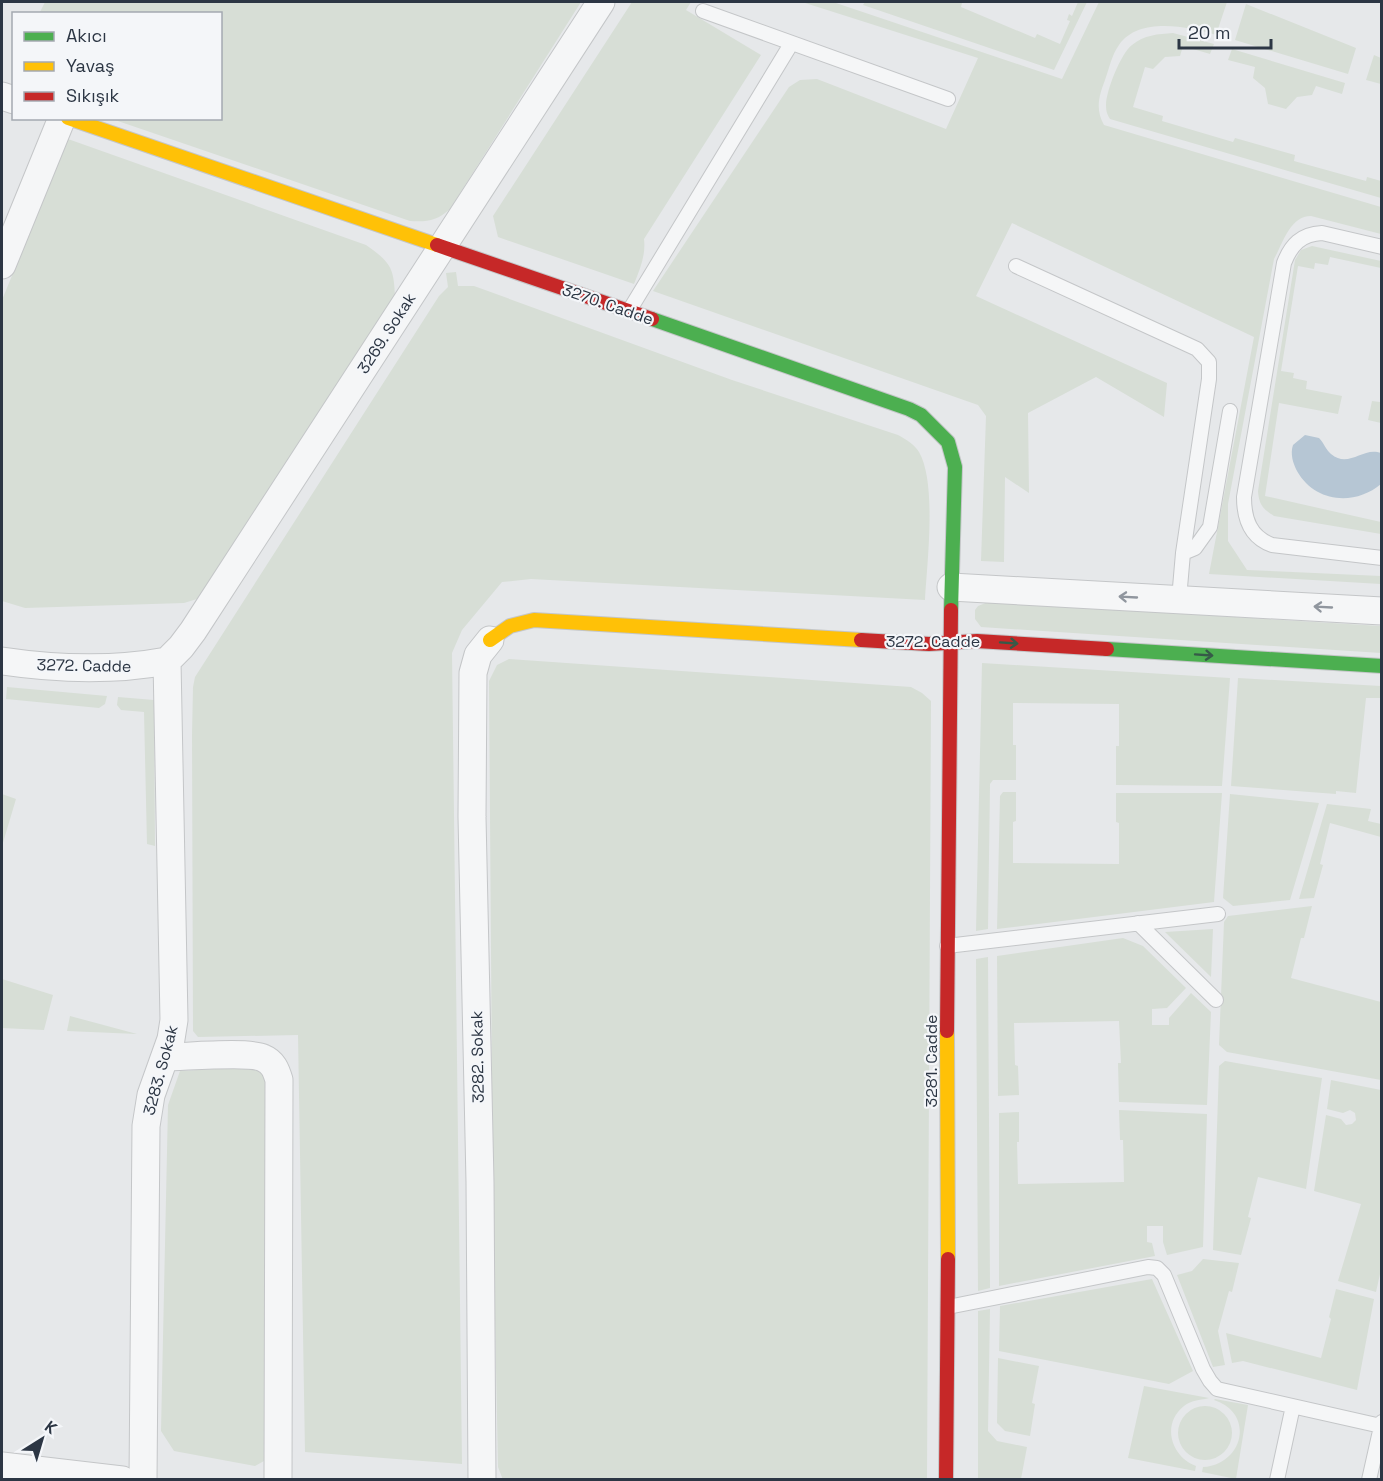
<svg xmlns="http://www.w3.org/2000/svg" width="1383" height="1481" viewBox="0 0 1383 1481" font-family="'Space Grotesk',sans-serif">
<rect width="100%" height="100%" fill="#e6e8ea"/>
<path fill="#d7ded6" d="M45,2H581L450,209C437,221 427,222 410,221L112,119L220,118V14H39Z
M632,2H691L686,10L761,55L644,239C646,255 640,269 634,284L498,237L493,216Z
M802,2H833L1062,79L1099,2H1227L1216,35C1189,27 1139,16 1119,45C1112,54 1109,69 1105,80C1099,96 1095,109 1104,125L1381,207V234L1311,216C1290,216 1283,243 1274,259L1228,504V541L1247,570L1381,576V584L1209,574L1254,337L1012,223L976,296L1167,383L1164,417L1096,377L1028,413L1029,493L1005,477L1004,562L981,561L986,416L978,405L653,291L789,87L800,80L817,79L946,129L978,58Z
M865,2H958L962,3L961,7L1035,38L1037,34L1060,44L1070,21L1067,20L1069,14L1072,16L1078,2H1087L1054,70L863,5Z
M1246,4L1356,48L1348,74L1235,40Z
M1173,33L1214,44L1210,54L1183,46L1180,56L1165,57L1153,69L1145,67L1133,107L1163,116L1162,121L1233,142L1235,138L1295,155L1294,161L1366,181L1367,177L1381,181V198L1110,119C1107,114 1106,111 1106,105C1106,91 1121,53 1132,45C1144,35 1158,34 1173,33Z
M1232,49L1345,83L1342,94L1316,86L1312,95L1297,97L1286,109L1268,104L1265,88L1253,78L1255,67L1228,60Z
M1374,55L1381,58V84L1366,80Z
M68,139L366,245C390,262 394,267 395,296L207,591L197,599L184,603L25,608L2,601V300Z
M1312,246L1381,261V268L1330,257L1328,265L1315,263L1314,269L1298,266L1281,371L1294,373L1293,378L1307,381L1306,389L1342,396L1338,414L1279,403L1265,496L1381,522V534L1274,516C1263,509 1259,505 1258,491L1295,260L1301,250Z
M456,272L458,286H474L732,380L898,435C907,440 914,444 919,452C937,483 927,563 925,600L531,579L502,582L462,630L452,653L462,1464L305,1452L298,1035L198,1037L193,1031L192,735L193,687L195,677L439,296L448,287L446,273Z
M1381,392V423L1368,420L1372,401L1380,402Z
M988,602L1381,626V653L981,627L975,619V610L978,606Z
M509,659L911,687L922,693L931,701L927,1479L503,1480L498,1467L493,1219L489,681L497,665Z
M982,663L1230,678L1222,786L1116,785V746H1119V704L1013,703V745H1016V780H993L990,784L988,929L976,931Z
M1238,678L1381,686V698H1366L1356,793L1336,791V794L1231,786Z
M7,687L107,696L105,704L99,708L6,699Z
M118,697L154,700L155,846L147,844L144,712L121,710L117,705Z
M1003,792H1016V821L1013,822V863L1119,864V823L1116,822V793H1222L1214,902L997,929L1000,796Z
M2,794L16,799L2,846Z
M1230,794L1319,803L1290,900L1233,906L1223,898Z
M1327,804L1371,809L1368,821L1381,824V837L1330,823L1320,864L1323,865L1314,898L1299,899Z
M1312,906L1304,938H1301L1291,978L1381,1002V1080L1227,1052L1219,1045L1224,922L1228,916Z
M1213,929L1211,977L1165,932Z
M1123,938L1143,946L1186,988L1167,1008L1152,1009V1025H1169V1018L1191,993L1211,1012L1207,1105L1119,1102L1118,1063H1121L1119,1021L1014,1023L1015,1065L1018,1066L1019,1095L998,1096L997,956Z
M988,957L990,1288L978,1291L976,959Z
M2,979L53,995L44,1030L2,1028Z
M70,1016L137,1034L67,1031Z
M1225,1061L1322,1078L1306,1189L1258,1177L1248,1217L1251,1218L1241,1255L1213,1250L1219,1066Z
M252,1067L261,1072L267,1081L268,1438L264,1461L255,1466L174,1451L161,1431L168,1105L180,1071Z
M1331,1080L1381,1090L1382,1265L1376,1292L1338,1281L1361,1204L1314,1191L1326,1115L1341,1119L1346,1125L1352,1124L1356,1120L1355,1113L1350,1110L1343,1113L1327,1109Z
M1119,1110L1207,1114L1203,1247L1167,1255L1163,1242V1226H1147V1242L1152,1243L1155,1256L999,1286V1113L1019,1112V1142H1017L1018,1184L1124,1182L1123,1140H1120Z
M1203,1259L1239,1263L1232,1292L1229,1291L1218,1331L1225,1365L1213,1367L1177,1275L1192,1271Z
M1152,1279L1193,1371L1169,1384L999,1351L1000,1306Z
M1336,1289L1374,1299L1357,1390L1243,1361L1232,1363L1226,1333L1321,1358L1331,1319L1329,1317Z
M990,1309L988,1431L997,1441L1027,1447L1021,1479H978V1311Z
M998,1358L1039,1366L1032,1403L1035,1404L1030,1436L1005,1431L997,1423Z
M1144,1386L1209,1398C1202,1400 1191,1400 1184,1406C1161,1424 1171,1457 1196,1466L1195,1471L1128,1458Z
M1215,1399L1248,1405L1236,1479L1202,1472L1203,1467C1244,1464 1255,1413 1214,1400Z
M1178 1433a27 27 0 1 1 54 0a27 27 0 1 1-54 0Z"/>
<path fill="#b6c6d4" d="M1305,435L1319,438C1324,443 1326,450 1331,454C1349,469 1363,446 1381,453V484C1355,506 1315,503 1297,471C1293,463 1290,454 1293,445Z"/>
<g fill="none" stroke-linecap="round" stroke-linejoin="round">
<defs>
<path id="lane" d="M703,11L948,99
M1382,247L1322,233C1301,234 1291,245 1284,263L1244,497C1244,519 1250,537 1272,545L1382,558
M1016,266L1197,349L1209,362V379L1183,553L1179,599
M629,311L791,44
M1183,553L1195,548L1210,527L1230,411
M1138,923L1216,1000
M947,946L1218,914
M948,1307L1148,1267L1157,1268L1164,1275L1203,1369L1210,1381L1217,1389L1381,1426
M1277,1480L1293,1406
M1369,1480L1382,1422"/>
<path id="street" d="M2,96L14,100
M2,265L62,118
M951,587L1382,611
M2,661C56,669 113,671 167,661
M167,661L181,647L193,631L601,2
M165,1057C184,1057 249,1051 263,1058C273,1062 276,1070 279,1080L278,1480
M2,1466L122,1480
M143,1480L146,1126L151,1095L171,1039L174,1020L167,661
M482,1480L480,1182L472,817L473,673L478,655L490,640"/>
<path id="fast" d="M652,319L909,409L921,415L948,442L955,467L951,610
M1107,649L1382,666"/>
<path id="slow" d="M68,118L437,245
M490,640L510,626L534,620L861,640
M947,1031L948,1259"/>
<path id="jam" d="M437,245L652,319
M861,640L929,644L977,641L1107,649
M947,1031L951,610
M946,1480L948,1259"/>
</defs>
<use href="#lane" stroke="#c4c6c8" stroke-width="16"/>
<use href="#street" stroke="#c4c6c8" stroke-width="29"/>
<use href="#fast" stroke="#c4c6c8" stroke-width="16"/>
<use href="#slow" stroke="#c4c6c8" stroke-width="16"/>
<use href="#jam" stroke="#c4c6c8" stroke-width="16"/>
<use href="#lane" stroke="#f5f6f7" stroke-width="14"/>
<use href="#street" stroke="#f5f6f7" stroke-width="27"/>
<use href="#fast" stroke="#4caf50" stroke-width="14"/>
<use href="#slow" stroke="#ffc107" stroke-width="14"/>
<use href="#jam" stroke="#c62828" stroke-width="14"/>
</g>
<defs><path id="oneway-shaft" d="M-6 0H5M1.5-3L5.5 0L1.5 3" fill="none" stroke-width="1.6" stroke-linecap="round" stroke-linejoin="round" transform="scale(1.5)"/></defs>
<g stroke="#90969e">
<use href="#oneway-shaft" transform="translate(1128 597) rotate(-177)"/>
<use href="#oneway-shaft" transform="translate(1323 607) rotate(-177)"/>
</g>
<g stroke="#365a48">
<use href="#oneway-shaft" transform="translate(1009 643) rotate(4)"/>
<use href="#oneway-shaft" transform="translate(1204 655) rotate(4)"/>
</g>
<g text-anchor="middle" stroke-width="4.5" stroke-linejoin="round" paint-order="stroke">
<g font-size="16" fill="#2c3644" stroke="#f4f6f9">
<text transform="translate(608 304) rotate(19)" y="6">3270. Cadde</text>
<text transform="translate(386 333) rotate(-57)" y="6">3269. Sokak</text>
<text x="933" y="647">3272. Cadde</text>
<text transform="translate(84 665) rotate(1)" y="6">3272. Cadde</text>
<text transform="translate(477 1057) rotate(-91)" y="6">3282. Sokak</text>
<text transform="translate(931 1061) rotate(-90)" y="6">3281. Cadde</text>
<text transform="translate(160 1070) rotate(-75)" y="6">3283. Sokak</text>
</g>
</g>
<rect width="1383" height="1481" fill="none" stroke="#2c3644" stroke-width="6"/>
<rect x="12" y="12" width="210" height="108" fill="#f4f6f9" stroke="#a4a9b1" stroke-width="1.5"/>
<rect x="24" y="32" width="30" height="9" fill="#4caf50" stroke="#a4a9b1" stroke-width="1.5"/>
<text x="66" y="42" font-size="18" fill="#2c3644">Akıcı</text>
<rect x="24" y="62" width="30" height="9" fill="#ffc107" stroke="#a4a9b1" stroke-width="1.5"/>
<text x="66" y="72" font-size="18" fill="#2c3644">Yavaş</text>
<rect x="24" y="92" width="30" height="9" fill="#c62828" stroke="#a4a9b1" stroke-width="1.5"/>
<text x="66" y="102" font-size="18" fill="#2c3644">Sıkışık</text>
<g transform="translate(42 1439) rotate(37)" stroke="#f4f6f9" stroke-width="4.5" paint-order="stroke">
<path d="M0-4.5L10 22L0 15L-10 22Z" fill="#2c3644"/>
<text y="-9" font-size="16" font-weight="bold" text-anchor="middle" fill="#2c3644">K</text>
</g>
<path d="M1179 39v9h92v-9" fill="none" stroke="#2c3644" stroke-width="3"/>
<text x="1188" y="39" font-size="18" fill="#2c3644" stroke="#f4f6f9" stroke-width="4.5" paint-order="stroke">20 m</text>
</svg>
